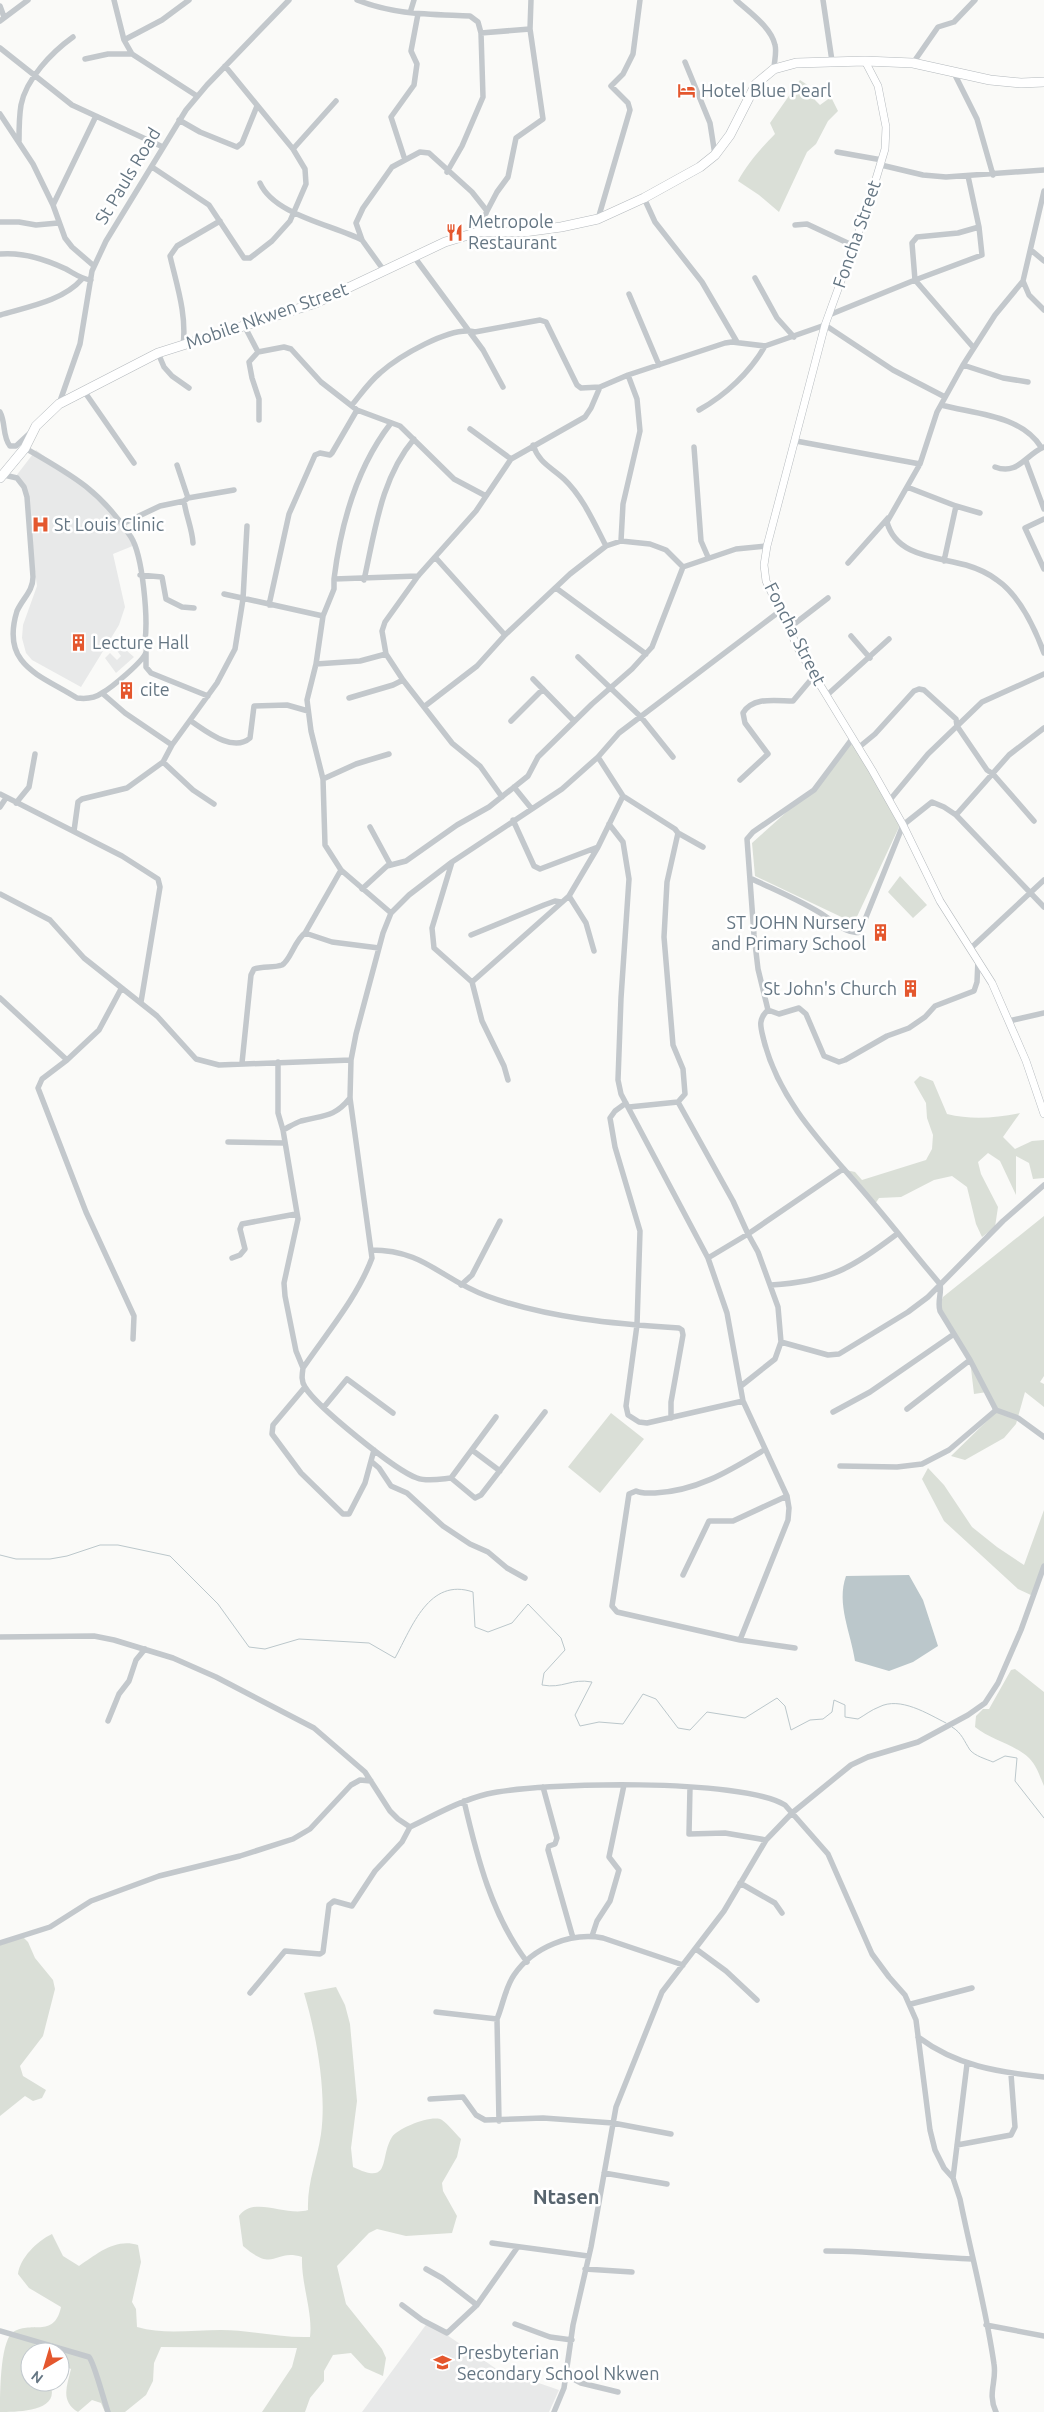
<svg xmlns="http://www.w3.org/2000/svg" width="1044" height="2412" viewBox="0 0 1044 2412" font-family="Ubuntu,sans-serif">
<rect width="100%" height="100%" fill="#fafaf8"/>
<path fill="#e8e9e9" d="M36,450L103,500L135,545L113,554L125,607L119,625L81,687L32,660L26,653L22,638L23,625L37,586L30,534L29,502L16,476Z
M119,644L134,657L116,673L105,658L110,653L117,660L121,656L115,648Z
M428,2322L495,2368L559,2390L549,2412H362Z"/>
<path fill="#dadfd7" d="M800,80L812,88L815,100L820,105L831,97L838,111L828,121L816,144L807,152L779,212L759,195L738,181C747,164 761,148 775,134L770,123Z
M852,741L900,825L854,923L755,876L752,843L820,782Z
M900,876L927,905L913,918L888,892Z
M920,1076L933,1081L947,1114C971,1120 996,1118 1020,1113L1003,1137L1015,1149L1032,1141L1044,1140V1178L1033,1179L1029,1163L1016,1156V1195L1000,1161L988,1153L978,1162L981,1174L998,1207L995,1227L982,1237L976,1224L967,1187L952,1176L934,1180L901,1197L879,1198L875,1204L846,1170L855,1172L862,1180L926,1160L932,1149L933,1135L927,1118L926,1103L914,1082Z
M1044,1216V1376L1040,1382L1044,1384V1407L1025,1392L1016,1424L1004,1438L965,1460L951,1456L994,1414L987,1392L974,1394L970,1360L942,1311L940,1305L943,1297Z
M611,1413L644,1439L600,1493L568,1467Z
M928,1468L944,1485L972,1527L997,1547L1024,1565L1044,1510V1568L1033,1596L1018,1589L944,1521L922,1479Z
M1015,1669L1044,1692V1786C1040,1777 1037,1766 1029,1758C1014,1744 991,1740 975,1727L976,1716L983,1709H989L1011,1670Z
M22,1936L28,1942L35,1958L53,1980L55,1989L43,2036L20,2066L23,2076L46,2090L42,2098L33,2101L25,2096L0,2116V1943Z
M336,1987L345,2005L350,2024L357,2101L351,2148L353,2167C392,2186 379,2158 392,2137C398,2128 433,2114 442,2120C449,2125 455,2133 461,2139L457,2157L442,2183L443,2191L457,2216L452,2233L406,2236L377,2229L369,2233L337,2266L346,2304L382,2349L386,2358L383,2376L365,2368L351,2353L333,2355L324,2371V2381L310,2398L305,2412H262L292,2367L297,2348L161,2347L154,2363L153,2381L146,2395L125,2412H105L101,2403L92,2400L78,2412C60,2401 67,2386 71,2369L60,2364V2352H30V2382H49C64,2412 17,2412 0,2412C0,2395 0,2344 12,2333C30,2319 54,2340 61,2307L29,2288L18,2274C20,2258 37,2241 52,2234L63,2256L79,2266C97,2254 115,2238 138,2245L141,2262L132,2302L136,2309L137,2327C164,2335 193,2330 221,2330C251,2330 280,2338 310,2337C313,2312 301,2284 302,2257C274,2248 275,2274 243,2246L239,2216C254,2195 286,2217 308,2210C307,2182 317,2161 321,2134C327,2092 316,2033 304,1993Z"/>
<path fill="#bbc7cb" d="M909,1575L923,1600L938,1646L913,1662L889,1671L855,1661C851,1633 836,1604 846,1576Z"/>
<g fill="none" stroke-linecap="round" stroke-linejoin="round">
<path stroke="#bbc7cb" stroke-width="1" d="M0,1555L16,1559H50L67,1556L100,1545H118L170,1556L218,1604L249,1647L265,1649L299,1639L352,1642L369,1643L395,1658C412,1627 429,1577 473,1592L475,1627L488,1632L512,1623L528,1604L561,1638L565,1650L544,1673L542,1685C563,1689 571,1678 592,1682L575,1715L580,1726L599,1722L623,1724L643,1694L656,1699L678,1728L690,1730L707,1712L745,1718L777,1698L785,1706L791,1730L810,1720L823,1719L832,1712L834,1700L845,1705V1717L858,1719C865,1715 871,1710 879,1707C900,1696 928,1714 946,1723
M952,1727C962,1733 964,1741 970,1750C975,1756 986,1759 993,1762L1005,1756L1017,1758L1015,1781L1044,1818"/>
<defs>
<path id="major" d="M865,61L878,86L886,127L885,149L866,212L825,325L767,546L764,565L766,581L800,652L872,770L903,825L940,901L992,983L1026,1061L1044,1114"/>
<path id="highway" d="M0,478L25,448L36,426L59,404L158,353L316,303L445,242L478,232H524L561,227L598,219L644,198L700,167L715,155L730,135L756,84L774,69L796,63L865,61L913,63L990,80L1021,83L1044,82"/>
</defs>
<use href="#major" stroke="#b5babe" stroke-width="8"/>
<use href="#highway" stroke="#b4b9bd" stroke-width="10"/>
<path stroke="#c3c8cc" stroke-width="5.5" d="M114,0L124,40L132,54L197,96
M357,0C395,15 429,14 470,16L478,22L481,33L483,97L462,146L447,172
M736,0C749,12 771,27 775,45C777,52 774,62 774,69
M823,0L832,61
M0,6L4,17
M410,13L414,0
M0,21L28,0
M481,33L530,29
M124,40L162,20L189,0
M0,48L72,105L163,147
M85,59L108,54H132
M685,62L710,123L715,155
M913,63L938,27L954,22L975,0
M953,71L977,119L993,175
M0,114L33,164L53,205L65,238L72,247L94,266
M179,120L200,132L237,147L242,143L257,106
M19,141C19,129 19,117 21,105C26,79 52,52 73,37
M293,149L336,101
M837,152L882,160
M405,160L391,117L414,85L417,64L411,51L418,14
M881,165L923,175L946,177L1044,170
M152,167L209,205L244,258H250L272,241L290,221L306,184L305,169L293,149L225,66
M968,176L979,227L958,233L917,237L912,243L915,280L973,347
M260,183C274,215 333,225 362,240
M1044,191L1023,281L1029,295L1044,310
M644,198L655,222L702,282L737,342
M53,205L96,116
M487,211L497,192L508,177L516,138L543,119L530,29L531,0
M598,219L630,110L628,103L611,86L623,74L633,54L640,0
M0,222H19L36,225L58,223
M795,225L807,224L854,246
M1031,250L1044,261
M0,254C22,252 47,260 66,269C75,274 81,279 91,280
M415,258L483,350L503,387
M385,272L362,240L356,223L363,208L392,167L420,152L429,153L472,192L487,211L478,232
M755,278L777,318L794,337
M1023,281L995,315L963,365L937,412L920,464L887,522C896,557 938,557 966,565C976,568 988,573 997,580C1019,595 1035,629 1044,653
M629,294L659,365
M0,315C27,307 63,301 82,279
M829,315L915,280L982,255L979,227
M245,327L258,352
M183,346C187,315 177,286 170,256L177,246L220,221
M158,353L164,367L172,376L189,388
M963,365L1003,378L1028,382
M84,391L134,463
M59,404L80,344L92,271L106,241L186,110L207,85L289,0
M352,405C361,394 369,382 380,373C398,357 451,325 475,332L540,320L546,322L577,385L581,388L600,387
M941,405C975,414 1021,415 1041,447
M699,410C726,395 750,372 765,346
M0,412C6,423 2,436 10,446H16L30,433
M259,420V399L252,378L249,362L258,352L284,347L291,349L321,382L357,410L400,426L454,479L486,496
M470,429L511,459
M796,441L920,464
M533,445C539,463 551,467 564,479C583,497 594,523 606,546
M694,447L701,541L708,557
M1026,461L1044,509
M177,465L188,498
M995,467C1018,476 1026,454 1044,447
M4,475L17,478L24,487L27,497L33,577C33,591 23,598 17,611C0,666 41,675 77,698C85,699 95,698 102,693C111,688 144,661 146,652C147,649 145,644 145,641C148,618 143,556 131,537C100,490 72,475 25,448
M907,487L956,506L980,513
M184,501C186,516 192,528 193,543
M1044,519L1025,528L1044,569
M122,524L160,506L184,501L188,498L234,490
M621,541L623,504L640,431L637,399L628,375
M435,557L505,635
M944,561L956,506
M848,563L888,518
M140,575L162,577L166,599L182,607L194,608
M334,579C341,523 356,468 391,423
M364,580C375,531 381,478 414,439
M556,588L646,654
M224,594L323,616
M269,605L289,514L315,455L320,453L330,455L332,453L357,410
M789,628L828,598
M851,636L870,658
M146,653V667L151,673L208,696
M578,657L641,717L673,757
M316,664L360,661L386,654
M533,679L574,721
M102,693L125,713L172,745
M826,696L889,639
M349,698L393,685L403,680
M425,706L477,666L505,635L570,574L606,546L621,541L650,544L666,550L683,567
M191,721C206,731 233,753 250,738L254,706L287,705L308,711
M511,721L543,689
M858,748L875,734L914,691L919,689L924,690L956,719L957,726L987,770L993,774L1034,821
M163,762L193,790L214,804
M323,779L356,764L389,754
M740,780L768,754L745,723L743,713C753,696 777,701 793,701L814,676
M514,787L531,808
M0,794L122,856L158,879L160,887L141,1002
M623,796L675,829L678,833L703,847
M502,797L480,766L452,743L403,680L386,654L382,631L385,622L418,576L476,511L511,459L585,417L591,408L600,387L628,375L725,343L732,342L765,346L825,325L893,370L945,397
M889,801L928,754L982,702L1044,674
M16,803L29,787L35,754
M0,807L6,798
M956,815L1009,755L1044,728
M513,820L534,866L540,869L598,847
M609,824L623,842L629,879L621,998L618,1080L621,1094L708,1258L727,1313L743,1401L787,1496L789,1508L788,1520L740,1640
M370,827L390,864
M74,831L78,802L82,799L127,788L163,762L172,745L217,683L235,649L243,599L247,526
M452,862L432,928L434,948L472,982L482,1021L504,1066L508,1080
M752,879C777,891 802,901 825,916C835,922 847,935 860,932L903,825L932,802L944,807L956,815L1044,907
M362,889L387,866L406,861L457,825L489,807L528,776L538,757L592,704L632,669L652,647L683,567L736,549L767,546
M0,894L50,920L84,958L157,1016L196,1059L219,1065L351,1060
M569,896L586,923L594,951
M391,913L341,870L325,845L323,779L311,731L307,700L316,664L323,616L334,589V579L418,576
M305,933L341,870
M471,935L544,905L555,901L561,902
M971,948L1044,880
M472,982L569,896L598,847L623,796L598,757
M121,989L99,1030L67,1060L42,1079L38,1088L86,1212L134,1316L133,1339
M0,998L67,1060
M768,1010C757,1020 761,1028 764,1041C781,1107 832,1153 874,1204C896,1230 917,1257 940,1284C942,1294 937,1301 940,1311L970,1360L996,1410L1018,1418L1044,1437
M768,1010L758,969L754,935L747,839L753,832L814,790L852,739
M768,1010L779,1014L799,1008L806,1014L824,1056L839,1062L845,1060L887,1036L909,1028L925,1017L935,1006L974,991L977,982L978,960
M1009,1021L1044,1013
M278,1062V1113L283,1130L298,1219L284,1283L285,1296L296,1351L303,1368
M242,1063L251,975L254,969C263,966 274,968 282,965C290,961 295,940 305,933L332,942L379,948
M678,1102L733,1201L748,1234L843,1169
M626,1103L615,1111L610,1118L615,1147L640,1231L637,1325L626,1406L628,1415L639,1422L647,1423L743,1401
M629,1107L678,1102L685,1094L683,1069L673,1045L664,937L667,882L678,833
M283,1130C289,1127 295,1123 301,1121C323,1115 334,1118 350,1098
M228,1142L284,1143
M371,1250C425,1250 440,1279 487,1296C547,1318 615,1324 679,1328L682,1330L683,1335L671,1402V1418
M232,1258L240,1255L245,1249L240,1229L242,1224L296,1214
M708,1258L748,1234L758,1252L778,1307L781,1342L775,1359L741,1386
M461,1285L472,1275L500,1221
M771,1285C831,1281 850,1269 897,1234
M781,1342L828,1355L839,1354L908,1312L928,1297L1003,1221L1044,1185
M305,1387L273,1425L272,1434L301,1473L343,1514H349L365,1483L374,1450
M324,1407L347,1379L393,1413
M907,1409L970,1360
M545,1412L481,1495L475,1498L451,1478C441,1479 427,1482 417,1478C396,1471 316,1406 305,1387C301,1381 302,1375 303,1368C326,1334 357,1298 372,1258L350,1098L351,1060L356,1034L383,933L391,913L409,895L452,862L562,789L598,757L619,733L780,611
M833,1412L870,1392L954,1334
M472,1450L500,1471
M764,1450C729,1471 697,1491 655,1493C648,1493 642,1494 636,1491L629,1494L612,1606L617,1612L740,1640L795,1648
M372,1462L379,1468L391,1486L407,1493L443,1526L470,1544L488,1552L507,1568L525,1578
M840,1466L897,1467L922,1464L949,1450L996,1410
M451,1478L496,1417
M683,1575L709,1521H733L787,1496
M0,1637L94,1636L114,1640L173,1658L216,1677L314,1728L365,1772L390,1811L398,1819L410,1827C435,1815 459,1801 487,1794C540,1782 741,1778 785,1805L828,1854L872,1954L889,1977L905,1995L916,2020L930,2130L935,2150L944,2168L953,2178L960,2199C971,2254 986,2308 994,2364C997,2382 987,2393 996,2412
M108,1721L119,1694L129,1681L136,1660L145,1649
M543,1787L557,1838L555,1844L549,1846L548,1850L573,1938
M690,1787L689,1834L725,1833L766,1840
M464,1801C477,1857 492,1916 527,1962
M740,1883L775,1903L782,1913
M592,1936L597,1921L610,1901L619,1870L609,1857L624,1785
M0,1943L50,1927L91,1901L159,1876L240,1856L293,1839L310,1829L351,1785L360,1780L371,1781
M696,1949L726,1971L757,2000
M250,1993L285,1951L320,1954L323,1952L329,1905L334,1901L352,1906L375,1871L402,1842L410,1827
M911,2004L972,1988
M436,2012L497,2019C503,2005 505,1988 514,1975C533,1947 571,1932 603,1938L683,1965
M497,2019L499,2121
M918,2037C957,2066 997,2072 1044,2077
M430,2099L463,2097L476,2115L485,2120L543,2118L613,2123L671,2134
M957,2145L1011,2135L1015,2127L1011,2074
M604,2173L667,2184
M953,2178L967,2064
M492,2243L588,2256
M826,2251C875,2251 923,2257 972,2259
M426,2269L442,2278L477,2305L517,2248
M585,2269L632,2272
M402,2305L422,2320L447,2333L477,2305
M515,2324L550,2337L572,2340
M986,2325L1044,2336
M0,2331L89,2357C94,2362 104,2401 108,2412
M566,2375L581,2383L618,2392
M554,2412L564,2388L573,2325L591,2247L616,2107L662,1992L724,1911L766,1840L792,1813L851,1765L868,1757L918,1742L968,1715L985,1703L998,1683L1021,1630L1044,1566"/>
<use href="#major" stroke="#fff" stroke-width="7"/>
<use href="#highway" stroke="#fff" stroke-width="9"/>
</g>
<defs>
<symbol id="hotel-bare" viewBox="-9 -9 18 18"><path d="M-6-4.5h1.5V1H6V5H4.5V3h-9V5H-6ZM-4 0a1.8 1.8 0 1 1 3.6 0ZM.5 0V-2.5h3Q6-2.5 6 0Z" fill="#e4572e" stroke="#fff" stroke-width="2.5" paint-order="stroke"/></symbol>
<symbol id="restaurant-bare" viewBox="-9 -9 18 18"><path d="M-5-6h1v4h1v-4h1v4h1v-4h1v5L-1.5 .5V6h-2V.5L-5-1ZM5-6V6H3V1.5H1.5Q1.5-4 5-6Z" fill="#e4572e" stroke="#fff" stroke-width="2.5" paint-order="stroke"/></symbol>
<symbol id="hospital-bare" viewBox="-9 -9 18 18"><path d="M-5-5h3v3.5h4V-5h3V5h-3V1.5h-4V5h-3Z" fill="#e4572e" stroke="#fff" stroke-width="2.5" paint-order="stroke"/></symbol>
<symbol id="building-bare" viewBox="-9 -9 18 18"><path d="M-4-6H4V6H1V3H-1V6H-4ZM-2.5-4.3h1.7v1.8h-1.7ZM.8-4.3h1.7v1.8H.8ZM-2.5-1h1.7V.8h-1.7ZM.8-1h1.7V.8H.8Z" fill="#e4572e" stroke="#fff" stroke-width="2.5" paint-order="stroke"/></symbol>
<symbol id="school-bare" viewBox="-9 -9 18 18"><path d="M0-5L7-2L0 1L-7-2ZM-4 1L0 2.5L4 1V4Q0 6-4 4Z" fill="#e4572e" stroke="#fff" stroke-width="2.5" paint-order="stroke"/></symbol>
</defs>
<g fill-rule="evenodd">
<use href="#hotel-bare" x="674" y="78" width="25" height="25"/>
<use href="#restaurant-bare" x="442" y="220" width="25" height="25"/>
<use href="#hospital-bare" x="28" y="512" width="25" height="25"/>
<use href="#building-bare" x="66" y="630" width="25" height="25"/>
<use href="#building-bare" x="114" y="678" width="25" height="25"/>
<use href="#building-bare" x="868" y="920" width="25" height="25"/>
<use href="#building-bare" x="898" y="976" width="25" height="25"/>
<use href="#school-bare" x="430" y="2350" width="25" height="25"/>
</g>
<g text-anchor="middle" stroke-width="5" stroke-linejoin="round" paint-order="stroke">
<g font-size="18" fill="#657683" stroke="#fff" text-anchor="start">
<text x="701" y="97">Hotel Blue Pearl</text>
<text x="468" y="228">Metropole<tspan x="468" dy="21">Restaurant</tspan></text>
<text x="54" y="531">St Louis Clinic</text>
<text x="92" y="649">Lecture Hall</text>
<text x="140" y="696">cite</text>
<text x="866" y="929" text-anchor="end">ST JOHN Nursery<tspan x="866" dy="21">and Primary School</tspan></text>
<text x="897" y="995" text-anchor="end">St John's Church</text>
<text x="457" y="2359">Presbyterian<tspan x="457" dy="21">Secondary School Nkwen</tspan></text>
</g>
<g font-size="18" fill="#657683" stroke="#fff">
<text transform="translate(128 176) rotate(-59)" y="6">St Pauls Road</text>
<text transform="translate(857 234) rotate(-71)" y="6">Foncha Street</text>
<text transform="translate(267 316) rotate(-19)" y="6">Mobile Nkwen Street</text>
<text transform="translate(795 634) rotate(63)" y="6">Foncha Street</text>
</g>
<g font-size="20" font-weight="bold" fill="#57646e" stroke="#fff">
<text x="566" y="2204">Ntasen</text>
</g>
</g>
<g transform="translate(45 2367) rotate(218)"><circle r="24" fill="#ffffff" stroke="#c1c8cd"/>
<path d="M0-4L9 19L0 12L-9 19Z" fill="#e4572e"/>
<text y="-8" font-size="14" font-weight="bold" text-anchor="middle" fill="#657683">N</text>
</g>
</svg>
